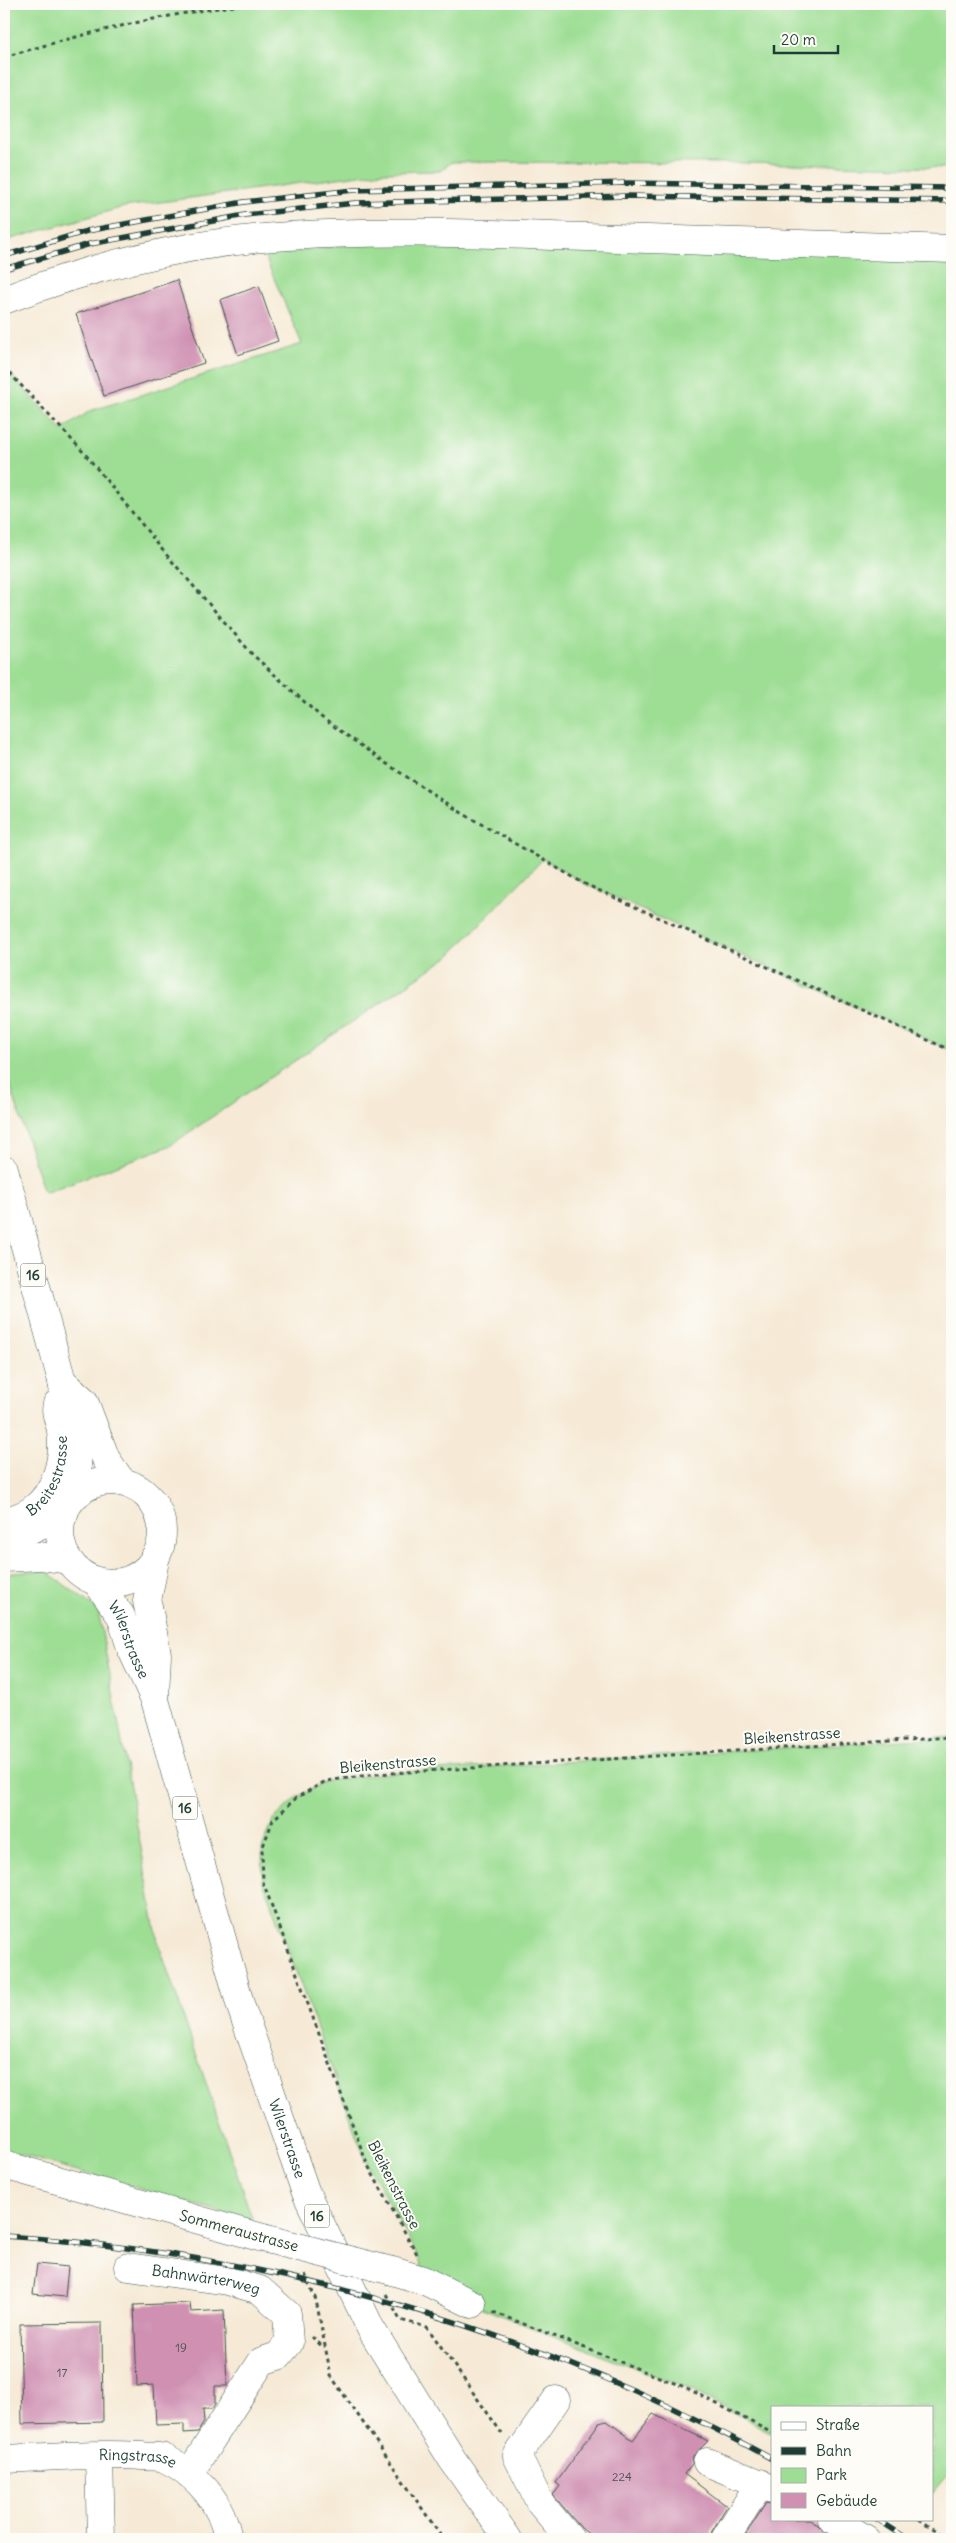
<svg xmlns="http://www.w3.org/2000/svg" width="956" height="2543" viewBox="0 0 956 2543" font-family="Delius,sans-serif">
<rect width="100%" height="100%" fill="#fdfcf7"/>
<filter id="ink" filterUnits="userSpaceOnUse"><feTurbulence type="fractalNoise" baseFrequency=".02" numOctaves="2"/><feDisplacementMap in="SourceGraphic" scale="10" xChannelSelector="R" yChannelSelector="G"/><feConvolveMatrix kernelMatrix="1 2 1 2 8 2 1 2 1" color-interpolation-filters="sRGB"/></filter>
<filter id="wash" filterUnits="userSpaceOnUse"><feTurbulence type="fractalNoise" baseFrequency=".0096" numOctaves="4" result="noise"/><feDisplacementMap in="SourceGraphic" scale="20" xChannelSelector="R" yChannelSelector="G"/><feGaussianBlur stdDeviation="1.12" result="paint"/><feColorMatrix in="noise" values="0 0 0 0 0 0 0 0 0 0 0 0 0 0 0 0 0 1.4 0 .05"/><feComposite in="paint" operator="in"/></filter>
<g filter="url(#wash)">
<rect width="100%" height="100%" fill="#f6ead6"/>
<path fill="#9ede94" stroke="#5e8e64" d="M4,4H952V168L744,163L452,162L440,171L382,172L124,207L4,241Z
M444,233L952,249V1051L585,884L543,859L448,957L169,1146L44,1193L4,1065V367L62,430L90,411L302,344L264,255Z
M45,1570L98,1610L158,1942L253,2221L4,2150V1574Z
M952,1737V2469L932,2493V2407H772V2433L687,2388L472,2304L422,2267L416,2251L367,2164L263,1882L262,1849L273,1820L296,1798L326,1781L377,1774Z"/>
<g id="blocks">
<path fill="#cf90b2" d="M177,280L204,363L104,396L76,314Z
M259,286L278,341L238,355L220,300Z
M37,2264L68,2267L65,2297L33,2294Z
M190,2303L191,2312L224,2310L227,2386H215V2404L212,2409H203L204,2422L198,2432L184,2433V2424L156,2425L154,2385L137,2386L134,2305Z
M102,2323L103,2422L22,2424L20,2324Z
M653,2414L708,2441L693,2456L692,2464L684,2474L727,2506L712,2531L710,2539H596L582,2529L553,2495L560,2486L556,2483L599,2423L607,2421L633,2440Z
M766,2503L772,2504V2519H810L836,2539H743Z"/>
</g>
</g>
<g filter="url(#ink)">
<use href="#blocks" fill-opacity="0" stroke="#3f574c" stroke-width="1"/>
<g fill="none" stroke-linecap="round" stroke-linejoin="round">
<defs>
<g id="minor">
<path d="M4,300C94,265 193,242 289,236C388,229 488,234 587,237C709,241 830,245 952,249"/>
<path id="s1" d="M4,1522C13,1519 24,1516 32,1510C56,1493 65,1459 61,1431C60,1422 54,1413 57,1404"/>
<path d="M4,2165L263,2238"/>
<path id="s2" d="M128,2267L228,2281L260,2290L287,2314L289,2343L278,2356L262,2361L189,2474"/>
<path d="M392,2271L423,2280L472,2304"/>
<path d="M556,2400L517,2456L540,2503L570,2539"/>
<path d="M99,2456L101,2539"/>
<path id="s3" d="M4,2459C49,2457 96,2453 142,2456C149,2457 158,2456 164,2458C198,2474 222,2503 228,2539"/>
<path d="M707,2462L772,2489"/>
<path d="M832,2519L866,2539"/>
<path d="M725,2539L760,2483"/>
</g>
<g id="major">
<path d="M4,1169L62,1381L66,1406L77,1447L78,1493"/>
<path d="M62,1381L84,1401L106,1459L122,1482"/>
<circle cx="111" cy="1532" r="51"/>
<path d="M4,1537L29,1530L64,1514"/>
<path d="M4,1558L40,1556L68,1560"/>
<path id="s4" d="M96,1581L121,1616L131,1648L155,1700L241,2007L306,2193L371,2329L452,2459L508,2539"/>
<path d="M155,1696L157,1654L147,1601L156,1555"/>
</g>
</defs>
<use href="#minor" stroke="#3f574c" stroke-width="29"/>
<use href="#major" stroke="#3f574c" stroke-width="29"/>
<path stroke="#3f574c" stroke-width="3" stroke-dasharray="4 4" stroke-linecap="butt" d="M4,57C87,33 168,12 254,4
M4,367L86,455L165,553L252,654L321,717L384,762L462,813L585,884L952,1051
M417,2254L367,2164L263,1882L262,1849L273,1820L296,1798L326,1781L377,1774L952,1737
M305,2274L316,2300L331,2376L443,2539
M386,2294L400,2320L427,2327L503,2435
M493,2312L687,2388L772,2433
M312,2337L324,2348
M919,2519L949,2539"/>
<use href="#minor" stroke="#fff" stroke-width="28"/>
<use href="#major" stroke="#fff" stroke-width="28"/>
<defs>
<path id="rail" d="M4,256L87,231L244,202L354,190L628,183L952,188
M4,269L90,244L245,215L355,203L628,196L952,201
M4,2236C271,2253 538,2330 772,2459
M877,2519L908,2539"/>
</defs>
<use href="#rail" stroke="#1f3d34" stroke-width="5.5"/>
<use href="#rail" stroke="#fdfcf7" stroke-width="4" stroke-dasharray="11" stroke-linecap="butt"/>
<defs>
<path id="minor-bridge" d="M263,2238L392,2271"/>
</defs>
<use href="#minor-bridge" stroke="#3f574c" stroke-width="29" stroke-linecap="butt"/>
<use href="#minor-bridge" stroke="#fff" stroke-width="28"/>
</g>
</g>
<g text-anchor="middle" stroke-width="4" stroke-linejoin="round" paint-order="stroke">
<g font-size="12" fill="#4b5254">
<text x="181" y="2352">19</text>
<text x="62" y="2377">17</text>
<text x="622" y="2481">224</text>
</g>
<g fill="#fdfcf7" stroke="#62766e" stroke-width="1">
<rect x="20.5" y="1263.5" width="25" height="23" rx="4"/>
<rect x="172.5" y="1796.5" width="25" height="23" rx="4"/>
<rect x="304.5" y="2204.5" width="25" height="23" rx="4"/>
</g>
<g font-size="14" font-weight="bold" fill="#1f3d34">
<text x="33" y="1280">16</text>
<text x="185" y="1813">16</text>
<text x="317" y="2221">16</text>
</g>
<g font-size="15" fill="#1f3d34" stroke="#fdfcf7">
<text dy="5" stroke="none"><textPath href="#s1" startOffset="70">Breitestrasse</textPath></text>
<text dy="5" stroke="none"><textPath href="#s4" startOffset="68">Wilerstrasse</textPath></text>
<text transform="translate(792 1736) rotate(-4)" y="5">Bleikenstrasse</text>
<text transform="translate(388 1764) rotate(-5)" y="5">Bleikenstrasse</text>
<text dy="5" stroke="none"><textPath href="#s4" startOffset="592">Wilerstrasse</textPath></text>
<text transform="translate(394 2185) rotate(63)" y="5">Bleikenstrasse</text>
<text transform="translate(239 2231) rotate(15)" y="5">Sommeraustrasse</text>
<text dy="5" stroke="none"><textPath href="#s2" startOffset="79">Bahnwärterweg</textPath></text>
<text dy="5" stroke="none"><textPath href="#s3" startOffset="134">Ringstrasse</textPath></text>
</g>
</g>
<rect width="956" height="2543" fill="none" stroke="#fdfcf7" stroke-width="20"/>
<rect x="771" y="2406" width="162" height="115" fill="#fdfcf7" stroke="#a4b0a9"/>
<rect x="781" y="2422" width="25" height="8" fill="#ffffff" stroke="#a4b0a9"/>
<text x="816" y="2430" font-size="15" fill="#1f3d34">Straße</text>
<rect x="781" y="2447" width="25" height="8" fill="#1f3d34" stroke="#a4b0a9"/>
<text x="816" y="2456" font-size="15" fill="#1f3d34">Bahn</text>
<rect x="781" y="2468" width="25" height="15" fill="#9ede94" stroke="#a4b0a9"/>
<text x="816" y="2480" font-size="15" fill="#1f3d34">Park</text>
<rect x="781" y="2493" width="25" height="15" fill="#cf90b2" stroke="#a4b0a9"/>
<text x="816" y="2506" font-size="15" fill="#1f3d34">Gebäude</text>
<path d="M774 45v8h64v-8" fill="none" stroke="#1f3d34" stroke-width="2.5"/>
<text x="781" y="45" font-size="15" fill="#1f3d34" stroke="#fdfcf7" stroke-width="4" paint-order="stroke">20 m</text>
</svg>
